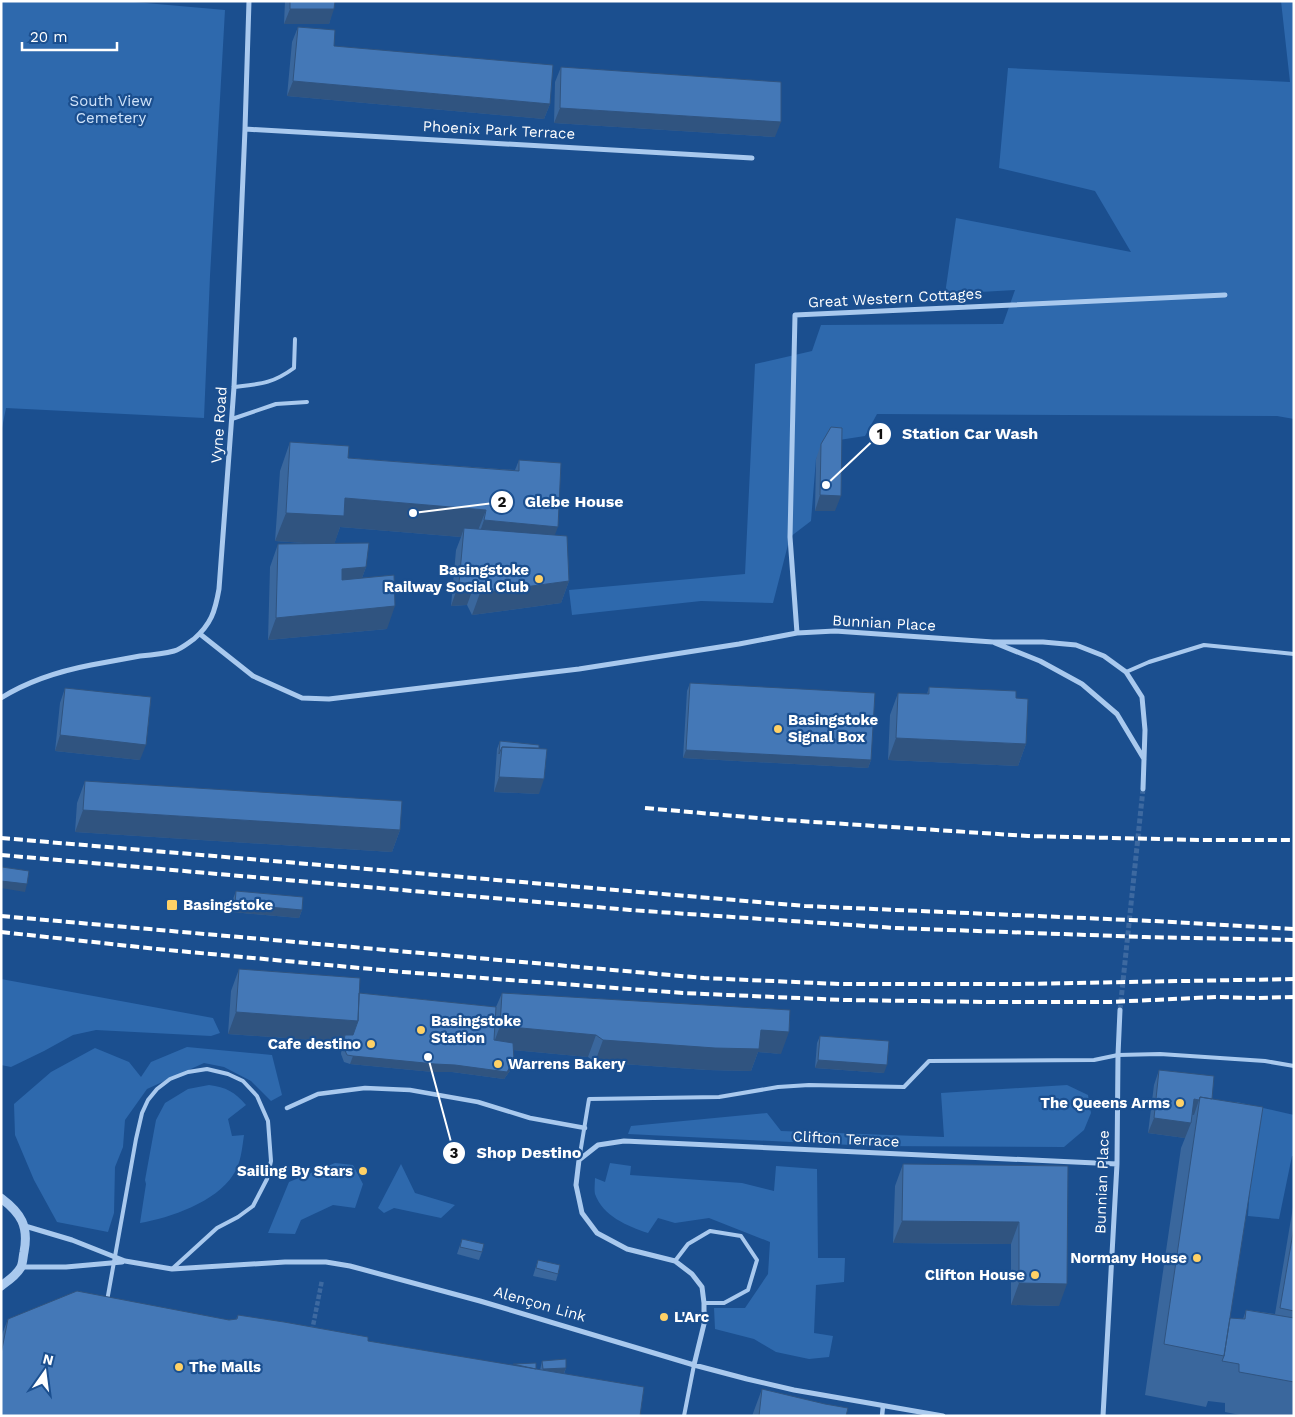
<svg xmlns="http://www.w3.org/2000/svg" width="1295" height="1417" viewBox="0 0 1295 1417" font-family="'Work Sans',sans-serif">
<rect width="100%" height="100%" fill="#1b4f8f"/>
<path fill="#2e69ad" d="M1,1H123L225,10L210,276L204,418L6,408L1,433Z
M1281,1H1294V419L1277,416L877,414L865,436L826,442L816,459L811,521L790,537L773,603L701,601L572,615L569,590L745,574L755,364L812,351L821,325L1003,324L1015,290L945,294L956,218L1131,252L1095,191L999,168L1008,68L1290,82Z
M1,979L213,1018L220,1033L211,1036L96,1030L73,1035L44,1051L11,1067L1,1065Z
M187,1047L272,1055L282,1095L271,1101L251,1081L224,1067L204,1063L147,1089L125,1120L123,1147L115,1167L114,1213L108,1232L57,1222L34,1180L15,1135L14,1104L51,1072L95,1048L129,1062L141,1077L151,1062Z
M209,1085C226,1087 235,1092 246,1105L228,1119L232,1136L244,1135C242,1148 241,1164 233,1175C216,1202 170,1218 140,1223L146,1184L145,1180L156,1120L165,1103L188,1089Z
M1067,1085L1088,1095L1091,1113L1084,1130L1064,1147L871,1146L628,1134L631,1126L767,1113L781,1131L944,1137L941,1093Z
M1237,1102L1294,1115V1156H1292L1279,1219L1248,1216L1252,1153L1221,1139Z
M335,1163L353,1165L363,1184L355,1208L333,1205L301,1220L295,1234L268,1233L289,1182Z
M610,1163L631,1166L630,1175L742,1183L774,1191L776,1166L817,1169L818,1258H845L844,1282L816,1285L814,1333L833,1336L829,1357L809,1359L776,1352L754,1339L715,1329L714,1308H745L768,1274L770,1242L709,1218L675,1223L658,1218L648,1233C627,1226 603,1216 595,1194C594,1189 595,1183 595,1178L605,1182Z
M401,1164L415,1193L455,1205L441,1218L394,1208L384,1213L378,1208Z"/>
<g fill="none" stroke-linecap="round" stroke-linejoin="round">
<path stroke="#3d69a0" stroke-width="4.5" stroke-dasharray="4.5 2" stroke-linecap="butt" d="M312,1331L322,1280"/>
<path stroke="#3d69a0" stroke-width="5" stroke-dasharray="5 2.5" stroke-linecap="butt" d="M1120,1010L1143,789"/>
<path stroke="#a9c9ee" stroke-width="4" d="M234,387C260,384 272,384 294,368L295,339
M232,419L276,404L307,402
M1126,672L1149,662L1204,645L1294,654
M579,1160L589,1099L719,1097L778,1087L809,1085L904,1087L929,1061L1094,1060L1118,1055L1160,1054L1265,1061L1294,1066
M675,1261L688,1244L710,1231L741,1236L757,1260L748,1290L724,1303H704
M107,1301L136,1139L142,1113L148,1100L157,1089L170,1079L188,1072L207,1069L228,1074L243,1081L257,1096L268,1121L271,1161L267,1179L253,1206L238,1217L217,1228L172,1269
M684,1416L694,1365"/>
<path stroke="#a9c9ee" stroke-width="4.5" d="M287,1108L318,1094L365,1088L410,1090L478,1102L530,1118L585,1128
M882,1416L883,1406"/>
<path stroke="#a9c9ee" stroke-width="5" d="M245,129L752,158
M797,633L790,537L795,315L1225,295
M200,634L253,676L302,698L329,699L579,669L739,644L797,633L835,631L993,642H1043L1076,645L1104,656L1126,672L1142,697L1145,730L1143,789
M995,643L1040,661L1082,684L1117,714L1144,759
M1,698C28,681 60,671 91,665C107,662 124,659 140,656C152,655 163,654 174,651C181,649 188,643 194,639C211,624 215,612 219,589L234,387L245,129L249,1
M25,1226L72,1240L125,1261L172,1269L285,1262H326L350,1266L480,1301L694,1365L747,1379L794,1390L943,1416
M22,1267H66L122,1262
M694,1365L704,1324V1303L702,1287L692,1274L675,1261L627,1249L597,1233L582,1213L576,1185L579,1160L598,1145L624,1141L1117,1164
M1103,1416L1117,1164L1118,1055L1120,1010"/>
<path stroke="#a9c9ee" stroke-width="9" d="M1,1198C21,1213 29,1226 24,1252C23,1256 23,1263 21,1267C17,1275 8,1281 1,1286"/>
<path stroke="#fff" stroke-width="4" stroke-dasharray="9 4" stroke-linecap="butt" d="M645,808L769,819L1028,836L1201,840H1294
M1,838L805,906L1153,921L1294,929
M1,855L630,910L895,928L1144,937L1294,940
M1,916L704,978L840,984H1018L1294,979
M1,932L157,949L403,972L683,993L844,1000L988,1002H1110L1216,997L1256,998L1294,997"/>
</g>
<path fill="#3a679d" d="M285,1H335L329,24H284Z
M298,27L334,46L550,104L544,119L287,96L292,42Z
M561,67L775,137L554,123L555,82Z
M290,442L348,458L515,470L519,460L554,535L569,581L561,603L472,615L467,605L451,606L456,550L461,537L340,527L334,544L366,567L362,578L387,629L268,640L270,567L278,544H319L275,541L280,471Z
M821,444L835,511H815L816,459Z
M690,683L871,760L868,768L683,758L687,691Z
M929,687L1016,698L1026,744L1018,766L888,760L890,715L898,693L927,694Z
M65,688L140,760L55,751L60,703Z
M500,741L539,748V794L494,792L497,749Z
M85,781L400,830L392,852L75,832L77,803Z
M236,891L302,910L299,918L232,912L233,899Z
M239,969L359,993L496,1007L502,993L781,1054L758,1052L751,1071L707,1070L595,1062L588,1057L513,1050L512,1068L504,1079L452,1072H433L350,1064L344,1062L341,1054L342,1042L228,1034L231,991Z
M820,1036L884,1073L815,1068L817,1043Z
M1159,1070L1212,1099L1230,1318L1243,1319L1246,1310L1275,1314L1294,1201V1416H1245L1225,1412V1403L1208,1401L1206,1407L1145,1395L1181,1148L1185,1138L1148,1133L1154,1085Z
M903,1164L1068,1166L1059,1306L1011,1305V1244L893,1243L895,1186Z
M462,1239L482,1252L479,1260L457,1254Z
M538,1260L558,1274L556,1281L533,1276Z
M238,1315L368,1341L540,1370L542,1361L566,1368L564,1374L1,1416V1337L8,1319L229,1320L236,1319Z
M762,1389L846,1416H752Z"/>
<path fill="#305480" d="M290,9H334L329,24H284Z
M293,81L550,104L544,119L287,96Z
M560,108L781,122L775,137L554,123Z
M820,495L841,496L835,511H815Z
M345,498L486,510L475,538L464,528L461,537L340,527L334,545L275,541L286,513Z
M484,520L558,527L547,555L474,549Z
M366,567L358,589L334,591L342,569Z
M569,581L561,603L472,615L480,593Z
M459,583H475L467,605L451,606Z
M395,606L387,629L268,640L276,618Z
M60,735L146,745L140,760L55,751Z
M896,738L1026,744L1018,766L888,760Z
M686,750L871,760L868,768L683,758Z
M499,777L544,779L539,794L494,792Z
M83,810L400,830L392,852L75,832Z
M1,881L27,884L25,892L1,888Z
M235,904L302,910L299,918L232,912Z
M236,1012L358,1021L350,1043L345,1035L342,1042L228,1034Z
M500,1026L596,1035L588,1057L492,1048Z
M761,1030L789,1032L781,1054L758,1052L751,1071L707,1070L595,1062L603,1040Z
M353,1056L514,1060L512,1068L504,1079L452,1072H433L350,1064Z
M818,1060L887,1065L884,1073L815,1068Z
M1194,1099L1199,1100L1194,1115L1188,1114Z
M1154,1118L1191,1123L1185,1138L1148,1133Z
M902,1221L1019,1222L1011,1244L893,1243Z
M1019,1283L1067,1284L1059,1306L1011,1305Z
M566,1368L563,1375L541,1377L543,1369Z"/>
<path fill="#4478b7" stroke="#305480" d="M290,1H335L334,9H290Z
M298,27L335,30L334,46L553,65L550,104L293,81Z
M561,67L781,82V122L560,108Z
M831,427L842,428L841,496L820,495L821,444Z
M290,442L349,446L348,458L519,471V460L561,463L558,527L484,520L486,510L345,498L344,516L286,513Z
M464,528L567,536L569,581L480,593L475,583H459Z
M369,543L366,567L342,569V580L394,575L395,606L276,618L278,544Z
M690,683L875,693L871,760L686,750Z
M929,687L1016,691V698L1028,699L1026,744L896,738L898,693L929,694Z
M65,688L151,697L146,745L60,735Z
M500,741L539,745V748L502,747L499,754Z
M502,747L547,749L544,779L499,777Z
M85,781L402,801L400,830L83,810Z
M2,867L29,871L27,884L1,881Z
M236,891L303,897L302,910L235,904Z
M239,969L360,978L358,1021L236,1012Z
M359,993L496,1007L494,1040L513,1043L514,1060L507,1072L455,1065L435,1064L353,1056L347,1055L343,1046L345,1035H353L358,1021Z
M502,993L790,1010L789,1032L761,1030L759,1049L715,1048L603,1040L596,1035L500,1026Z
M820,1036L889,1041L887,1065L818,1060Z
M1159,1070L1214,1076L1212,1099L1200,1097L1199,1100L1194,1099L1191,1123L1154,1118Z
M1200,1097L1263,1107L1224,1356L1164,1344Z
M903,1164L1068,1166L1067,1284L1019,1283V1222L902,1221Z
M1294,1227V1311L1280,1308Z
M462,1239L484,1244L482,1252L460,1247Z
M538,1260L560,1265L558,1274L536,1268Z
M77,1291L229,1320L237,1319L238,1315L284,1322L368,1337V1341L644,1387L640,1416H1V1354L8,1319Z
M1246,1310L1294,1318V1382L1239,1372V1364L1222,1361L1224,1356L1230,1318L1245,1319Z
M566,1359V1368L543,1369L542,1361Z
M536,1363V1369L513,1364Z
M762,1389L825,1404L848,1408L846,1416H759Z"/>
<g fill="#ffd166" stroke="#1b4f8f" stroke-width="2">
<circle cx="539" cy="579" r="5"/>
<circle cx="778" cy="729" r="5"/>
<rect x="166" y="899" width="12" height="12" rx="2.5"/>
<circle cx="421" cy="1030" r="5"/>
<circle cx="371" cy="1044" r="5"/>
<circle cx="498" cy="1064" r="5"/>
<circle cx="1180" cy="1103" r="5"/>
<circle cx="363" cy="1171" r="5"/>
<circle cx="1197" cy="1258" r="5"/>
<circle cx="1035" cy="1275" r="5"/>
<circle cx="664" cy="1317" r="5"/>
<circle cx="179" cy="1367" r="5"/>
</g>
<g text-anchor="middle" stroke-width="4.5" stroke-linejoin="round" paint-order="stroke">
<g font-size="15" fill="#cfe3fa" stroke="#1b4f8f">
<text x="111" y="106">South View<tspan x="111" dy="17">Cemetery</tspan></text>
</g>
<g font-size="15" fill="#fff" stroke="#1b4f8f">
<text transform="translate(499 130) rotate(3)" y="5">Phoenix Park Terrace</text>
<text transform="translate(895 298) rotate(-3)" y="5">Great Western Cottages</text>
<text transform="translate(219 425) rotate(-86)" y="5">Vyne Road</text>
<text transform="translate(884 623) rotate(3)" y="5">Bunnian Place</text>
<text transform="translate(846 1139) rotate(3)" y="5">Clifton Terrace</text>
<text transform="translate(1102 1182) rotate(-88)" y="5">Bunnian Place</text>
<text transform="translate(540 1304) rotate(16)" y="5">Alençon Link</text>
</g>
<g font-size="15" font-weight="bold" fill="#fff" stroke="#1b4f8f" text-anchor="end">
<text x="529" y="575">Basingstoke<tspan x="529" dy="17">Railway Social Club</tspan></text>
<text x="788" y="725" text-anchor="start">Basingstoke<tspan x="788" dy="17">Signal Box</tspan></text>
<text x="183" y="910" text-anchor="start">Basingstoke</text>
<text x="431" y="1026" text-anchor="start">Basingstoke<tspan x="431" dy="17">Station</tspan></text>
<text x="361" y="1049">Cafe destino</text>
<text x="508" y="1069" text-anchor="start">Warrens Bakery</text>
<text x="1170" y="1108">The Queens Arms</text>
<text x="353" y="1176">Sailing By Stars</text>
<text x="1187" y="1263">Normany House</text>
<text x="1025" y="1280">Clifton House</text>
<text x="674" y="1322" text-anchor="start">L'Arc</text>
<text x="189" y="1372" text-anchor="start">The Malls</text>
</g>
</g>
<path fill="none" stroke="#fff" stroke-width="2" d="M826 485L880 434M413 513L502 502M428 1057L454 1153"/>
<g fill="#fff" stroke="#1b4f8f" stroke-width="2">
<circle cx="826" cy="485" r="5"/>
<circle cx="413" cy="513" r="5"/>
<circle cx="428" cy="1057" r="5"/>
<circle cx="880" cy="434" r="12"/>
<circle cx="502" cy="502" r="12"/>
<circle cx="454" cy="1153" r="12"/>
</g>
<g font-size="15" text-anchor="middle" font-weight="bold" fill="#111">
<text x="880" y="439">1</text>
<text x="502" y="507">2</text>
<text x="454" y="1158">3</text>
</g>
<g font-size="16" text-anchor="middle" font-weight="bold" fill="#fff" stroke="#1b4f8f" stroke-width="4.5" stroke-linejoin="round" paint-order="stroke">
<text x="970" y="439">Station Car Wash</text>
<text x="574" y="507">Glebe House</text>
<text x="529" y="1158">Shop Destino</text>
</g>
<rect width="1295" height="1417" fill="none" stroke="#ffffff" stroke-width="5"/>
<g transform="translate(45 1372) rotate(14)" stroke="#1b4f8f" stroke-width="4" paint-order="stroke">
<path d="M0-4L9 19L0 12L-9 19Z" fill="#ffffff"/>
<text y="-8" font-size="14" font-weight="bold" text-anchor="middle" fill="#ffffff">N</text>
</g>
<path d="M22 42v8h95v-8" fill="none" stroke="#ffffff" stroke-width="2.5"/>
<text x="30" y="42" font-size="15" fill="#ffffff" stroke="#1b4f8f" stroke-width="4" paint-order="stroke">20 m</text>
</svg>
